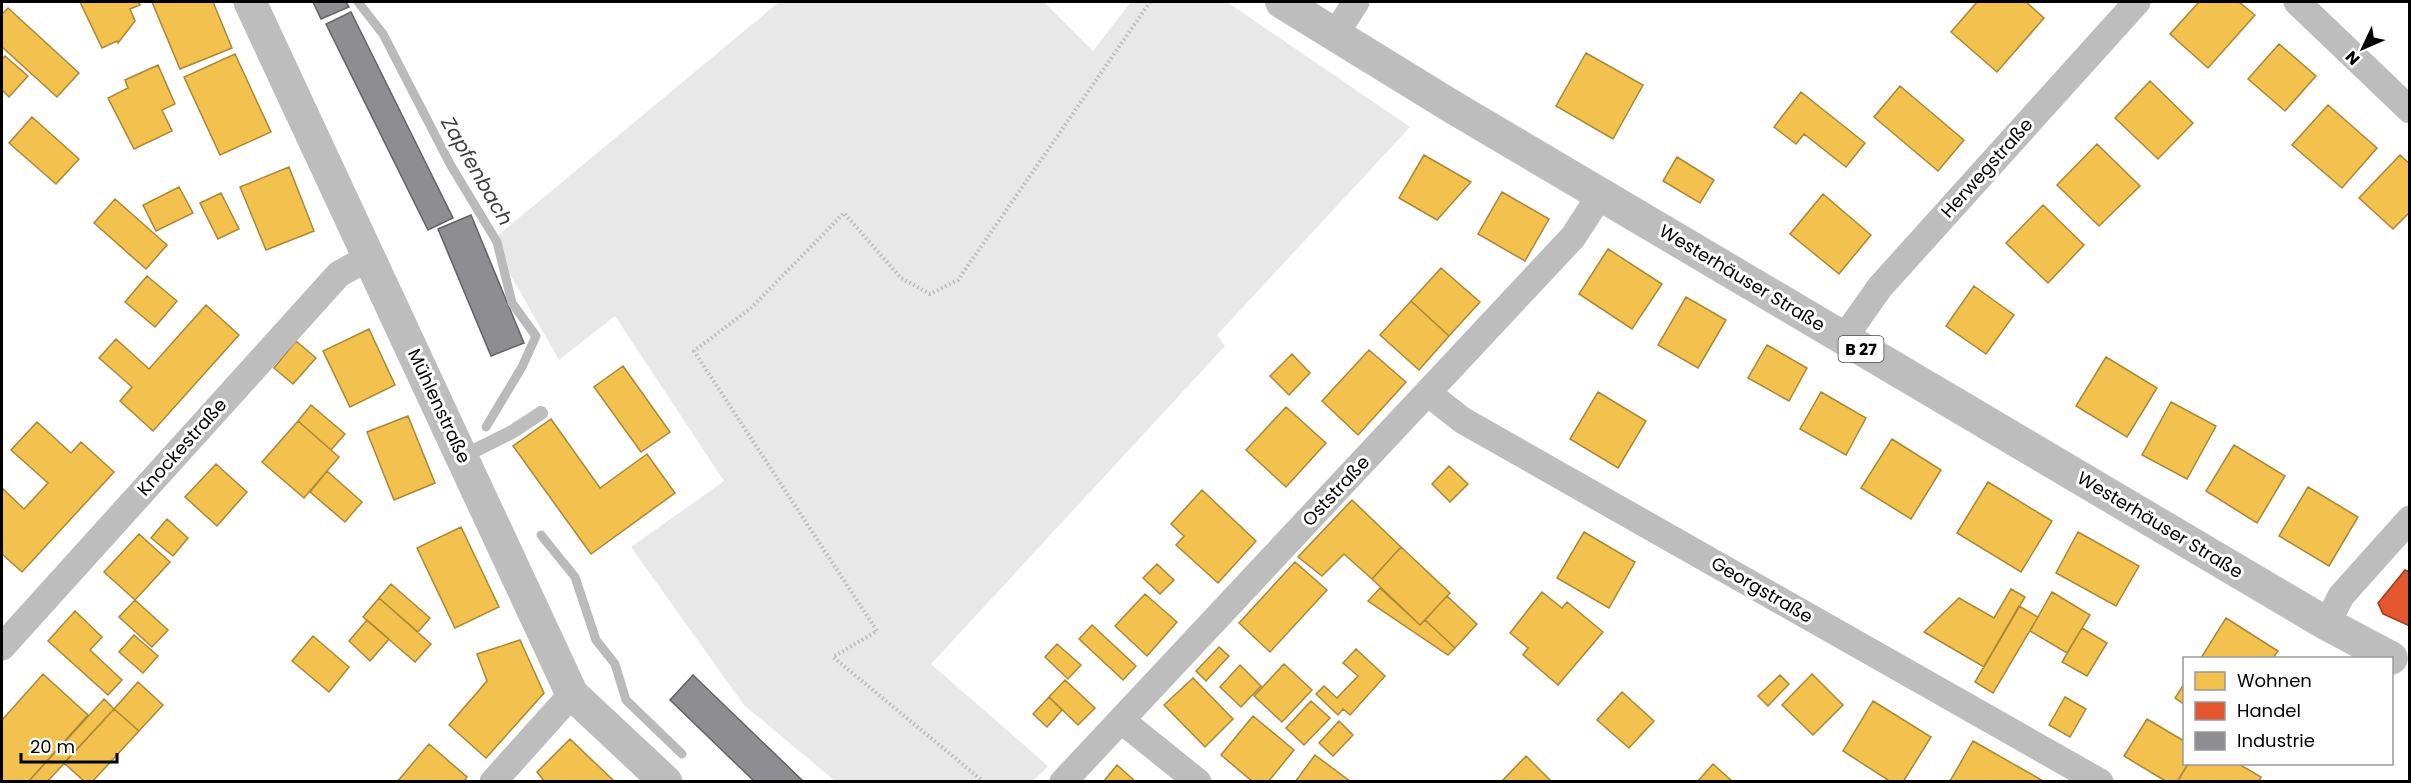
<svg xmlns="http://www.w3.org/2000/svg" width="2411" height="783" viewBox="0 0 2411 783" font-family="Poppins,sans-serif">
<rect width="100%" height="100%" fill="#fff"/>
<path fill="#e8e8e8" d="M779,2H1044L1093,51L1131,2H1227L1410,127L1217,335L1225,346L931,664L1048,766L1033,781H835L744,705L631,547L724,481L615,316L559,360L491,241Z"/>
<path fill="#f2c14e" stroke="#a98737" stroke-width="1.5" d="M80,2H138L140,5L130,9L135,21L118,43L117,41L102,48Z
M152,2H213L232,48L180,69Z
M1977,2H2026L2044,18L1997,72L1951,32Z
M2199,2H2239L2255,15L2208,68L2170,34Z
M8,8L79,73L57,97L2,47V14Z
M2279,44L2316,76L2285,111L2248,79Z
M1586,53L1643,85L1613,139L1556,106Z
M235,54L271,132L220,155L184,77Z
M5,56L28,76L9,97L2,90V59Z
M158,65L175,104L162,110L172,131L134,149L108,98L128,88L125,80Z
M2150,81L2193,123L2158,159L2115,118Z
M1900,86L1964,140L1938,171L1874,117Z
M1801,92L1865,143L1846,167L1804,134L1796,144L1774,127Z
M2328,105L2377,148L2342,188L2292,145Z
M32,117L79,159L56,184L9,143Z
M2097,144L2140,186L2099,226L2057,185Z
M1424,155L1471,182L1437,220L1399,198Z
M2400,155L2410,164V212L2393,229L2359,198Z
M1677,157L1714,180L1700,203L1663,181Z
M289,167L314,231L266,250L240,187Z
M179,187L193,213L156,231L143,205Z
M1502,192L1549,219L1525,261L1478,234Z
M221,193L239,229L218,239L200,203Z
M1823,194L1871,235L1839,274L1790,234Z
M115,199L167,245L146,269L94,223Z
M2043,205L2084,245L2048,283L2006,243Z
M1608,249L1662,284L1632,329L1579,294Z
M1441,268L1480,302L1449,336L1411,301Z
M147,276L177,301L155,327L125,302Z
M1974,286L2014,315L1986,354L1946,326Z
M1686,297L1726,320L1698,368L1658,345Z
M1411,301L1449,336L1419,370L1380,335Z
M206,305L239,335L153,431L120,401L132,387L99,358L116,339L149,369Z
M369,329L395,385L350,407L323,351Z
M296,341L316,358L293,384L274,368Z
M1767,345L1807,368L1789,401L1748,378Z
M1369,350L1406,382L1358,435L1322,401Z
M1292,354L1310,373L1289,395L1270,376Z
M2106,357L2157,388L2127,437L2076,406Z
M623,366L670,432L641,452L594,387Z
M1598,392L1646,421L1618,468L1570,439Z
M1821,392L1866,418L1846,455L1800,429Z
M2171,402L2216,426L2187,479L2142,455Z
M311,405L345,434L331,450L298,421Z
M1286,407L1326,443L1286,487L1246,450Z
M408,416L435,483L394,500L367,432Z
M551,419L600,488L647,454L675,493L591,554L513,446Z
M298,421L339,457L304,498L262,462Z
M37,422L71,453L81,442L114,472L22,572L2,554V488L24,509L48,483L11,450Z
M1892,439L1941,470L1911,519L1861,488Z
M2234,445L2285,476L2257,523L2206,491Z
M216,464L247,492L217,526L185,497Z
M1449,466L1468,484L1450,502L1432,484Z
M327,471L362,502L345,522L310,492Z
M1988,482L2052,521L2021,572L1957,533Z
M2308,487L2358,517L2329,566L2279,536Z
M1202,490L1256,541L1218,583L1176,545L1184,536L1171,524Z
M1352,500L1401,547L1372,579L1344,554L1322,576L1298,557Z
M167,519L188,538L173,556L151,538Z
M461,527L499,607L455,628L417,548Z
M1584,532L1635,562L1609,608L1557,578Z
M2078,532L2139,566L2116,606L2056,573Z
M139,534L170,562L135,600L104,572Z
M1401,547L1450,593L1420,625L1372,579Z
M1295,562L1327,590L1270,652L1239,623Z
M1157,564L1174,580L1160,594L1143,578Z
M391,584L430,618L418,632L379,598Z
M1380,588L1420,625L1425,620L1455,648L1448,655L1368,601Z
M2011,589L2025,597L1984,667L1924,632L1959,598L1994,618Z
M1542,592L1562,608L1567,602L1603,632L1558,685L1523,655L1528,648L1510,633Z
M2052,592L2090,615L2067,653L2030,631Z
M1145,594L1177,622L1147,656L1115,626Z
M1447,596L1477,624L1455,648L1425,620Z
M379,598L431,644L415,662L363,617Z
M135,600L168,630L152,647L119,617Z
M2019,606L2038,617L1993,693L1975,682Z
M75,611L102,637L90,650L122,680L108,695L48,641Z
M2226,618L2278,651L2273,658H2201Z
M367,620L389,639L370,661L349,641Z
M1092,625L1136,666L1123,680L1079,639Z
M2082,628L2107,643L2087,676L2062,662Z
M134,635L158,656L143,673L119,652Z
M313,636L349,667L329,692L292,661Z
M520,640L544,693L486,758L449,725L487,681L477,654Z
M1057,644L1081,665L1068,679L1045,657Z
M1219,647L1229,656L1206,681L1196,671Z
M1356,649L1385,676L1350,715L1343,709L1338,715L1316,694L1324,686L1337,698L1358,676L1343,663Z
M1284,664L1312,690L1282,722L1254,696Z
M1240,665L1261,686L1241,707L1220,687Z
M43,674L88,715L28,782H2V720Z
M1812,674L1843,705L1813,735L1782,705Z
M1780,675L1789,684L1768,706L1758,696Z
M1193,678L1233,719L1205,747L1164,705Z
M1065,680L1095,708L1078,725L1049,697Z
M138,682L163,705L139,731L114,709Z
M2184,684V704L2175,698Z
M1622,692L1654,721L1629,748L1597,720Z
M1049,697L1062,710L1047,727L1033,714Z
M2065,697L2086,709L2070,737L2049,725Z
M104,699L114,709L47,782H28Z
M1311,701L1330,718L1304,745L1286,728Z
M1873,701L1931,737L1903,782H1891L1843,751Z
M114,709L139,731L92,782H85L64,763Z
M1253,716L1294,750L1268,782H1253L1221,755Z
M2147,719L2184,741V764H2188L2177,782H2167L2124,756Z
M1339,721L1353,735L1333,756L1319,743Z
M570,739L615,782H545L537,772Z
M1973,741L2045,782L1950,781Z
M429,744L467,777L464,782H397Z
M1315,755L1351,782H1295Z
M1526,756L1552,782H1501Z
M1713,764L1733,782H1697Z
M2188,764H2239L2261,777L2259,782H2177Z
M1117,765L1136,782H1103Z"/>
<path fill="#e4572e" stroke="#a03d20" stroke-width="1.5" d="M2405,570L2410,572V626L2383,614L2378,603Z"/>
<path fill="#8d8d92" stroke="#636366" stroke-width="1.5" d="M313,2H346L349,7L321,19Z
M351,12L453,218L428,230L326,24Z
M471,215L524,343L491,356L438,229Z
M693,675L804,782H755L670,700Z"/>
<g fill="none" stroke-linecap="round" stroke-linejoin="round">
<path stroke="#bababa" stroke-width="9" d="M358,2L383,34L450,164L497,242L512,303L536,336L522,367L486,427
M541,535L575,577L596,640L615,664L626,700L682,754"/>
<defs>
<path id="primary" d="M1282,2L1451,106L2327,624L2391,658"/>
</defs>
<use href="#primary" stroke="#dbdbdb" stroke-width="34"/>
<path stroke="#b8b8b8" stroke-width="4" stroke-dasharray="1.5 3" stroke-linecap="butt" d="M984,782L833,657L877,631L694,351L751,308L844,213L901,278L930,294L958,280L1150,2"/>
<path stroke="#bdbdbd" stroke-width="14" d="M462,457L512,432L541,413"/>
<path stroke="#bdbdbd" stroke-width="27" d="M2297,2L2410,110
M1334,36L1356,2
M1844,338L1880,287L2137,2
M1428,393L1462,420L2100,782
M2327,624L2341,596L2410,519
M2,647L329,285L339,274L370,257
M1121,720L1198,782
M493,782L572,694
M1063,782L1573,237L1601,194"/>
<path stroke="#bdbdbd" stroke-width="33" d="M250,2L572,694L666,782"/>
<use href="#primary" stroke="#bdbdbd" stroke-width="33"/>
</g>
<g text-anchor="middle" stroke-width="6" stroke-linejoin="round" paint-order="stroke">
<rect fill="#fff" stroke="#4c4c4c" stroke-width="1.5" x="1838.5" y="336" width="45" height="26" rx="4.5"/>
<g font-size="16" font-weight="bold" fill="#000">
<text x="1861" y="355">B 27</text>
</g>
<g font-size="18" fill="#000" stroke="#fff">
<text transform="translate(1987 168) rotate(-48)" y="6">Herwegstraße</text>
<text transform="translate(1742 278) rotate(31)" y="6">Westerhäuser Straße</text>
<text transform="translate(439 406) rotate(65)" y="6">Mühlenstraße</text>
<text transform="translate(182 447) rotate(-48)" y="6">Knockestraße</text>
<text transform="translate(1336 491) rotate(-47)" y="6">Oststraße</text>
<text transform="translate(2160 525) rotate(31)" y="6">Westerhäuser Straße</text>
<text transform="translate(1762 590) rotate(30)" y="6">Georgstraße</text>
</g>
<g font-size="20" font-style="italic" fill="#3e3e3e" stroke="#fff">
<text transform="translate(477 171) rotate(60)" y="7">Zapfenbach</text>
</g>
</g>
<rect width="2411" height="783" fill="none" stroke="#000000" stroke-width="6"/>
<rect x="2183" y="657" width="210" height="108" fill="#ffffff" stroke="#999999" stroke-width="1.5"/>
<rect x="2195" y="672" width="30" height="18" fill="#f2c14e" stroke="#999999" stroke-width="1.5"/>
<text x="2237" y="687" font-size="18" fill="#000000">Wohnen</text>
<rect x="2195" y="702" width="30" height="18" fill="#e4572e" stroke="#999999" stroke-width="1.5"/>
<text x="2237" y="717" font-size="18" fill="#000000">Handel</text>
<rect x="2195" y="732" width="30" height="18" fill="#8d8d92" stroke="#999999" stroke-width="1.5"/>
<text x="2237" y="747" font-size="18" fill="#000000">Industrie</text>
<g transform="translate(2363 48) rotate(226)" stroke="#ffffff" stroke-width="4.5" paint-order="stroke">
<path d="M0-4.5L10 22L0 15L-10 22Z" fill="#000000"/>
<text y="-9" font-size="16" font-weight="bold" text-anchor="middle" fill="#000000">N</text>
</g>
<path d="M21 753v9h96v-9" fill="none" stroke="#000000" stroke-width="3"/>
<text x="30" y="753" font-size="18" fill="#000000" stroke="#ffffff" stroke-width="4.5" paint-order="stroke">20 m</text>
</svg>
